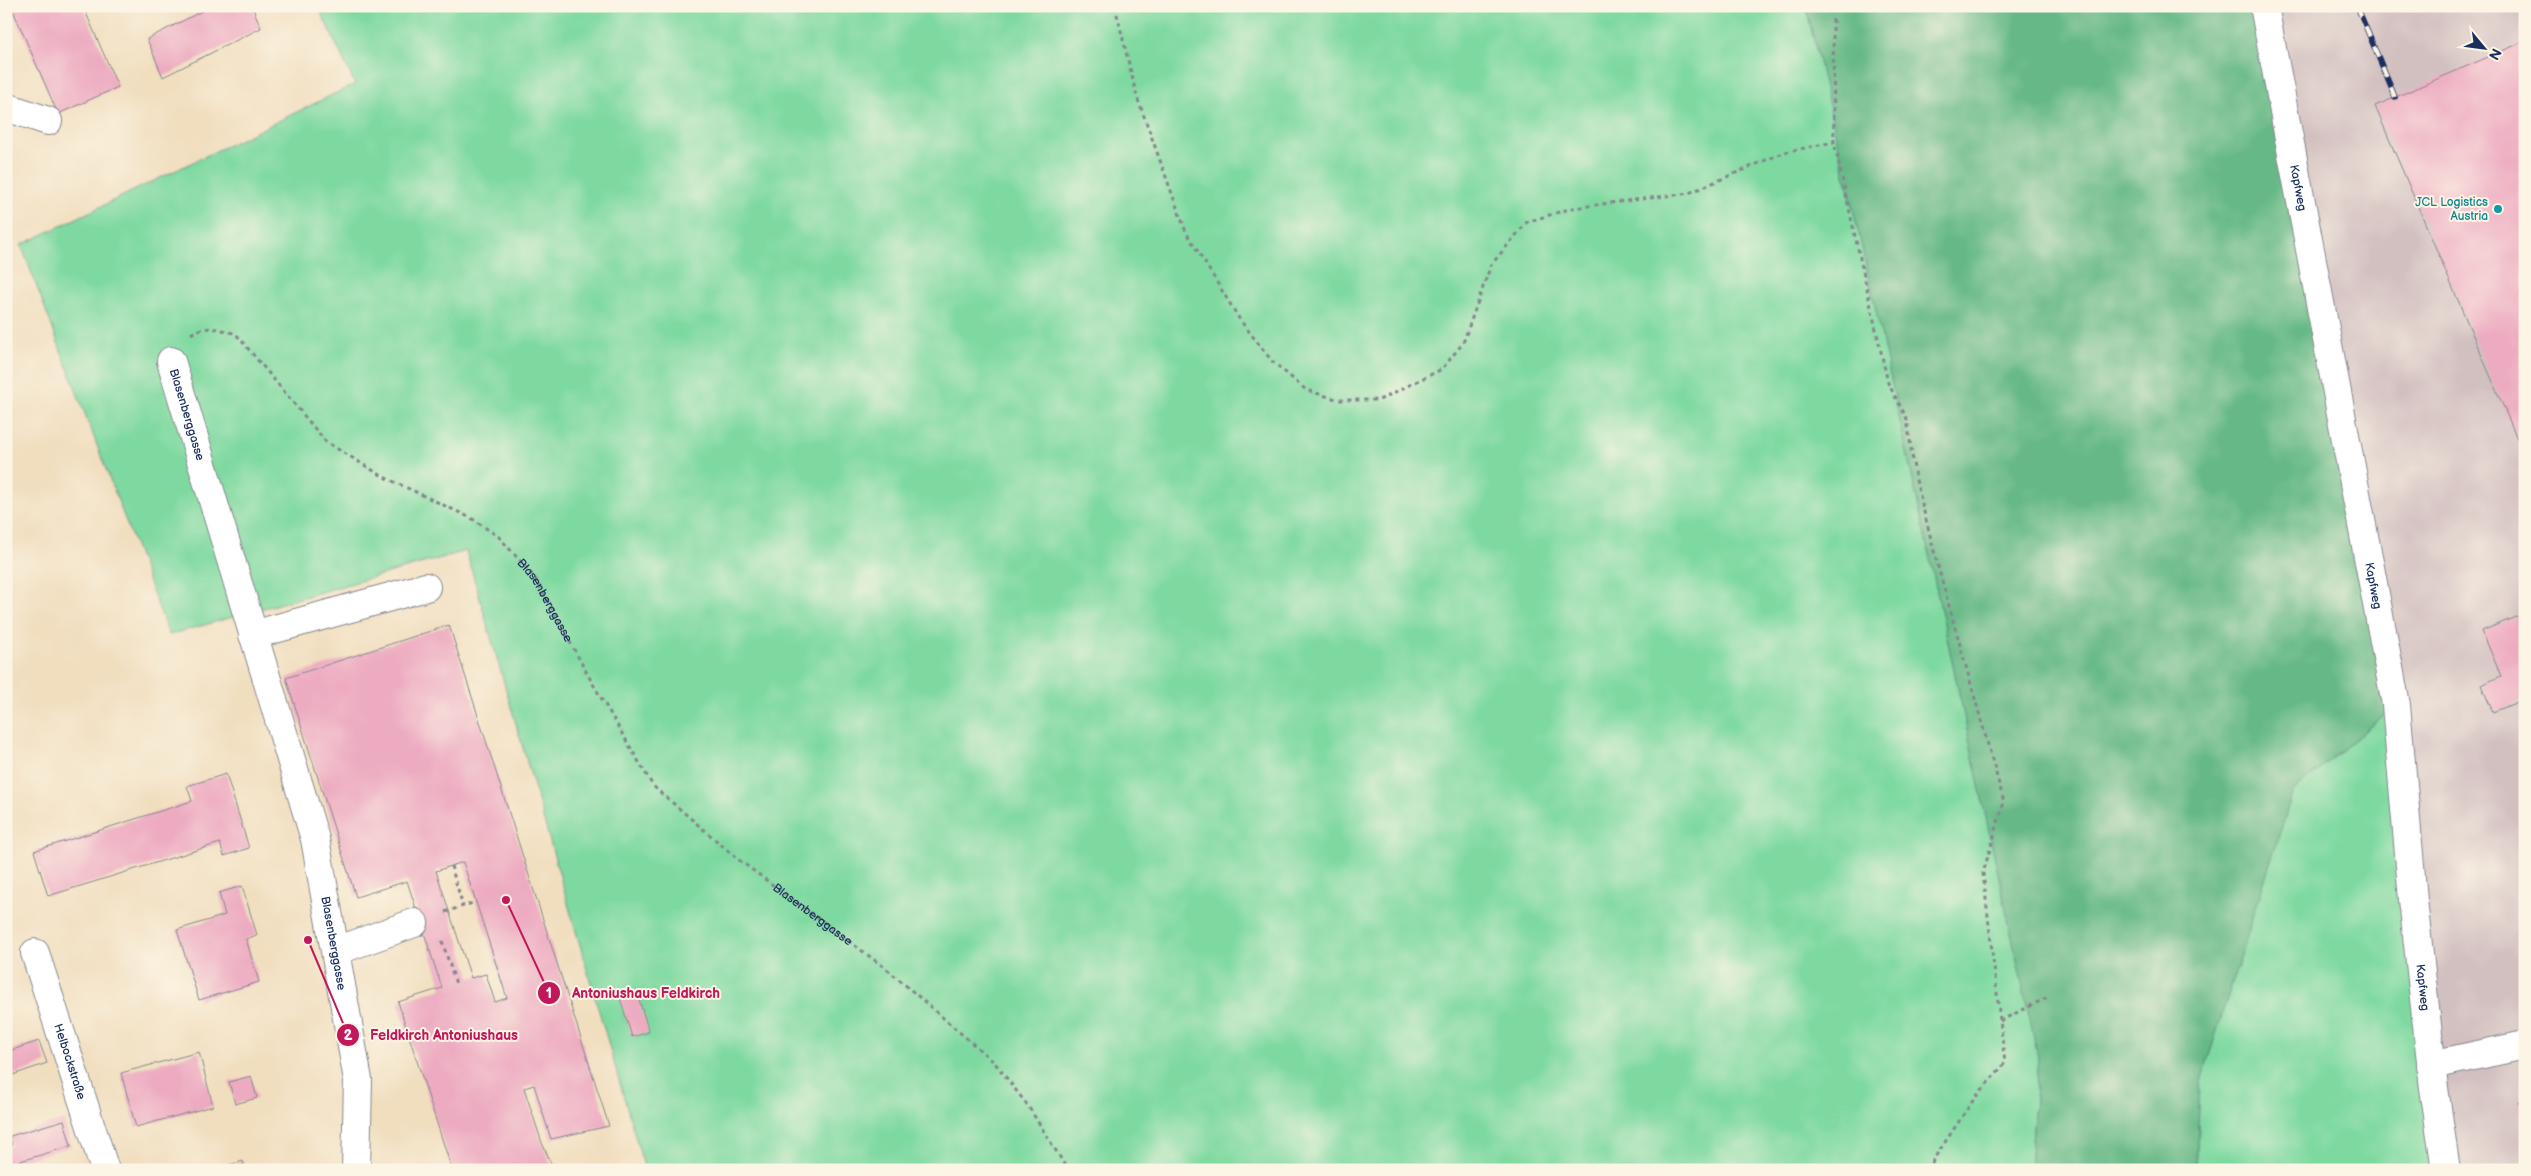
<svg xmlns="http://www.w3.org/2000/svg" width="2531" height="1176" viewBox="0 0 2531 1176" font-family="'Balsamiq Sans',sans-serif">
<rect width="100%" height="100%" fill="#fcf5e5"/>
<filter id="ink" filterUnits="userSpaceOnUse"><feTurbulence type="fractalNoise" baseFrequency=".02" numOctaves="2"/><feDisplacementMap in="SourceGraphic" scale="10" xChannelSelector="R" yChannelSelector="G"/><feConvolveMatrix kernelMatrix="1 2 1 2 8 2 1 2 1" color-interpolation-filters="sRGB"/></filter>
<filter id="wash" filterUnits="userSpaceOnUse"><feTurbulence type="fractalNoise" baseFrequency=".0096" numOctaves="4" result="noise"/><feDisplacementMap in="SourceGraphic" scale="20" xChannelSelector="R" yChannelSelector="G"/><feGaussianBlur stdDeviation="1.12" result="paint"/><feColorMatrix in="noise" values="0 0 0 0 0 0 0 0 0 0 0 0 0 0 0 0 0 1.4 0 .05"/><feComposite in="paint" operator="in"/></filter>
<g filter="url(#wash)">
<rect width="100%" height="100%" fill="#f1debf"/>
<path fill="#d2bfc0" d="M2264,6H2525V1170H2446L2396,705Z"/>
<path fill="#7ed9a0" stroke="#4c847f" d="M318,6H1806L1867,269L2038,1057L2030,1170H645L466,551L169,635L21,245L355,84Z
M2396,705L2446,1170H2196L2200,1084L2293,791Z"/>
<path fill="#66b986" stroke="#407472" d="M1806,6H2264L2396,705L2293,791L2200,1084L2196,1170H2030L2038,1057L1867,269Z"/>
<g id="blocks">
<path fill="#edabc1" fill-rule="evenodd" d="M11,6H83L118,87L58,114Z
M212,6H252L261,28L163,77L147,39Z
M2525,41V457L2375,106Z
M2525,613V699L2493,712L2481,685L2501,676L2482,631Z
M449,625L609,1126L551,1139L534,1085L524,1088L542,1143L554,1170H452L398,1002L442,988L407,881L356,897L286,678ZM463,862L507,998L495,1002L486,974L471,978L436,871Z
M226,774L249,848L224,856L220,843L48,896L34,851L192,801L187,786Z
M242,886L257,935L246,939L259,982L199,1000L177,930L225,915L219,893Z
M637,993L649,1032L632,1037L620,998Z
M39,1041L47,1063L10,1076L6,1066V1052Z
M199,1052L213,1106L136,1127L121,1073Z
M251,1076L257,1098L235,1104L229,1082Z
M2525,1100V1130L2524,1131L2518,1101Z
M64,1120L71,1146L17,1162L19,1170H6V1147L12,1146L10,1136Z
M243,1161L245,1170H214V1169Z"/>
</g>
</g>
<g filter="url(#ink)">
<use href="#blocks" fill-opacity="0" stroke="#86868e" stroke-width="1"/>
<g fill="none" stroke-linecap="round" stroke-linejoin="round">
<defs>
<g id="minor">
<path id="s2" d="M2264,6L2396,705L2413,900L2434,1088L2446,1170"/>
<path d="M6,107L48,121"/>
<path id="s3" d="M171,361L315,839L358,1080L356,1170"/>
<path d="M253,635L426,587"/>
<path d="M336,951L414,923"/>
<path id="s4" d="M35,953L105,1170"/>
<path d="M2431,1065L2525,1045"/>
</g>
</defs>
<use href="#minor" stroke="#86868e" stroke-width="30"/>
<g stroke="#86868e" stroke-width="3" stroke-dasharray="4 4" stroke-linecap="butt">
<path d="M1115,6L1137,97L1186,232L1240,320L1272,361L1306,390L1339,400H1379L1442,369L1463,343L1491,265L1527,222L1572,208L1689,193L1785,152L1834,142"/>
<path d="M1833,19L1834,142L1888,383L1907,419L1915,476L1937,563L2004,802L1983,873L2005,1063L1974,1099L1933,1160L1931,1170"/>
<path id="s1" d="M191,334C205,324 221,329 236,334L326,442L384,477L471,518L499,537L535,578L593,684L653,786L739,860L888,970L995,1063L1028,1106L1068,1170"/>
<path d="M451,866L463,906"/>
<path d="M445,912L476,902"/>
<path d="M442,941L456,984"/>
<path d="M2000,1021L2050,996"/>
</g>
<use href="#minor" stroke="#fff" stroke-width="28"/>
<defs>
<path id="rail" d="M2357,6L2395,97"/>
</defs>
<use href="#rail" stroke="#1b2f5e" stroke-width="5.5"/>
<use href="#rail" stroke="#fcf5e5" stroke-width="4" stroke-dasharray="11" stroke-linecap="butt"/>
</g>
</g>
<circle fill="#0f9aa8" stroke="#fcf5e5" stroke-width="2" cx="2498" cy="209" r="5"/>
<g text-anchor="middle" stroke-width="4" stroke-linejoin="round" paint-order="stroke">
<g font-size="12" fill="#1b2f5e" stroke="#fcf5e5">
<text dy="4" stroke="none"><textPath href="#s2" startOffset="185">Kapfweg</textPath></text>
<text dy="4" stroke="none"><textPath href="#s3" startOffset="56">Blasenberggasse</textPath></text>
<text dy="4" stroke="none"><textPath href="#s2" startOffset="590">Kapfweg</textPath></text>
<text dy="4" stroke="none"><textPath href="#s1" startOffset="464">Blasenberggasse</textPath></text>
<text dy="4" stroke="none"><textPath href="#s1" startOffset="884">Blasenberggasse</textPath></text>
<text dy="4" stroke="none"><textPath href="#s3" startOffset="605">Blasenberggasse</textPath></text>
<text dy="4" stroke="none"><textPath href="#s2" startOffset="995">Kapfweg</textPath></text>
<text dy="4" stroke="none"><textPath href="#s4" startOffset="114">Helbockstraße</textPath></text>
</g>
<g font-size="12" fill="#0d838f" stroke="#fcf5e5" text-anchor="end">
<text x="2488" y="206">JCL Logistics<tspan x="2488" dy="14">Austria</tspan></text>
</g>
</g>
<path fill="none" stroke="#c2185b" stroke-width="2" d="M506 900L549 993M308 940L348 1035"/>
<g fill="#c2185b" stroke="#fcf5e5" stroke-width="2">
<circle cx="506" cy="900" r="5"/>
<circle cx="308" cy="940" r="5"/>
<circle cx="549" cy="993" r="12"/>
<circle cx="348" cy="1035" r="12"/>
</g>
<g font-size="15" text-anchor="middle" font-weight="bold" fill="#fff">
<text x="549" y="998">1</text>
<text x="348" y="1040">2</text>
</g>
<g font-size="14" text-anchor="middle" font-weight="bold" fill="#c2185b" stroke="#fcf5e5" stroke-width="4" stroke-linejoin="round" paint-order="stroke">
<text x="646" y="998">Antoniushaus Feldkirch</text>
<text x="444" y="1040">Feldkirch Antoniushaus</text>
</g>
<rect width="2531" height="1176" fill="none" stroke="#fcf5e5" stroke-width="25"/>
<g transform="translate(2484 48) rotate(119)" stroke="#fcf5e5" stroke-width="4" paint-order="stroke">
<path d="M0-4L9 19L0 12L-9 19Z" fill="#1b2f5e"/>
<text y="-8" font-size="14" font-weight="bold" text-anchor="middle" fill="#1b2f5e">N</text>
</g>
</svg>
